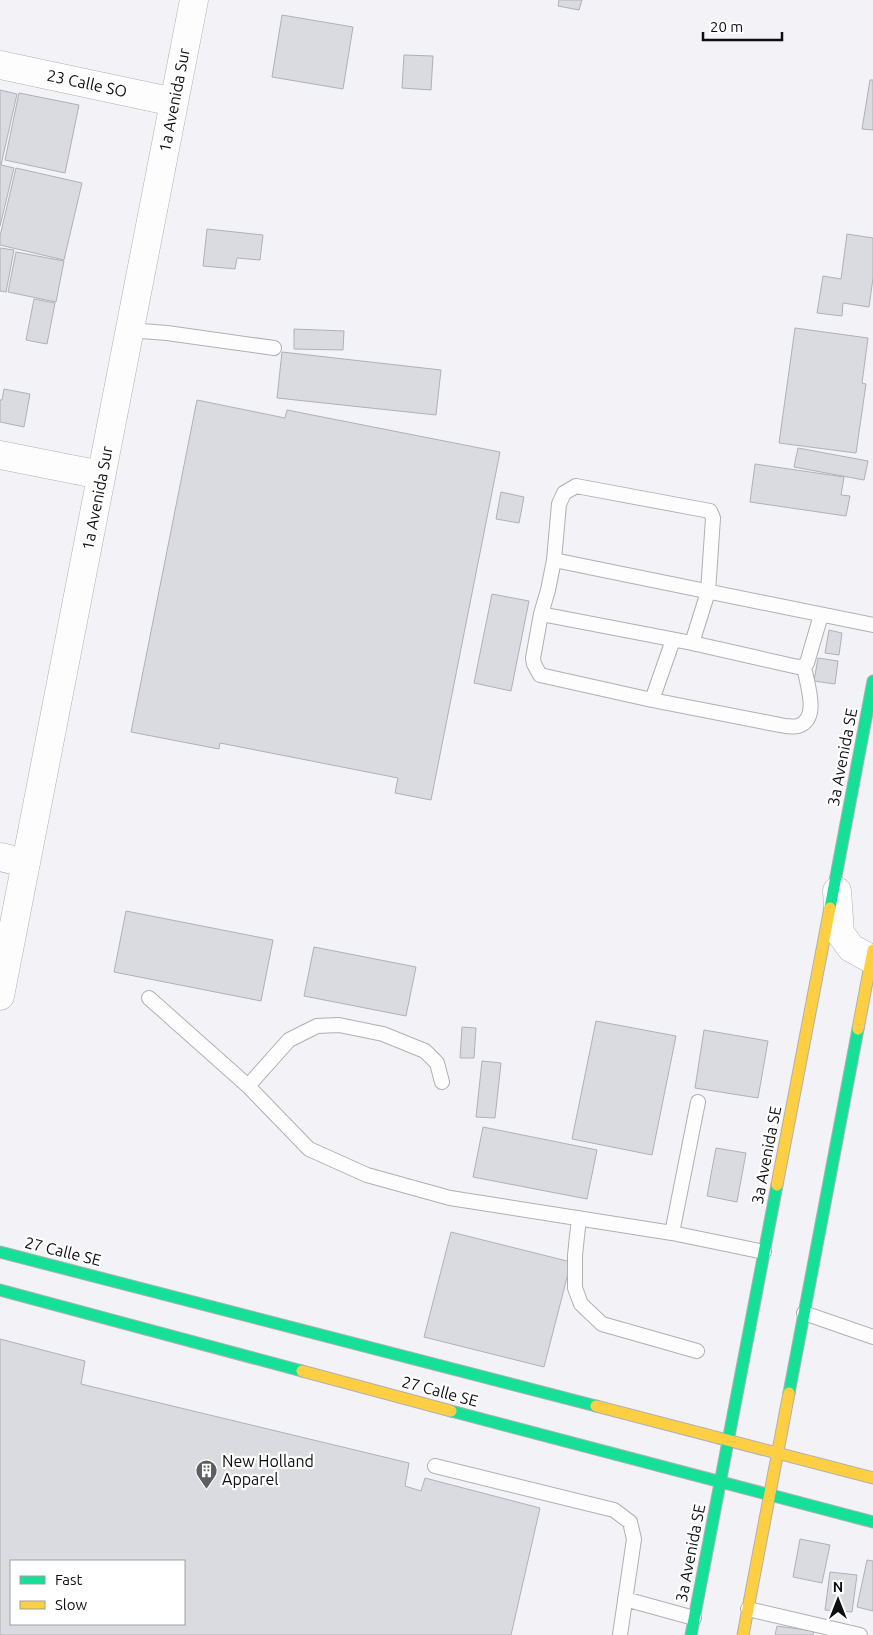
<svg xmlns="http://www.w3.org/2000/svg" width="873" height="1635" viewBox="0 0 873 1635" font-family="Ubuntu,sans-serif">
<rect width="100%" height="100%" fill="#f3f3f7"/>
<path fill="#dadae1" stroke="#b0b1b4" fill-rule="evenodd" d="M559,0H582L579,10L558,6Z
M282,15L353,27L343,89L272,77Z
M404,55L433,56L431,90L402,88Z
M870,80H873V130L862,129Z
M0,90L17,94L1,165L14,168L0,226Z
M19,93L79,105L65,173L5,160Z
M16,168L82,183L64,260L0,245V236Z
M207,229L263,235L260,260L237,258L235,269L203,266Z
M847,234L873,238V278L869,307L843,303L842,316L817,313L823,276L841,279Z
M0,248L14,250L6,292L0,291Z
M16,252L64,261L56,302L8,292Z
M34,299L55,303L47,344L26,340Z
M795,328L868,338L862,383L866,384L856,453L779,443Z
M294,329L344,331L343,350L294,349Z
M282,352L441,370L436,415L277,398Z
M4,389L30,394L24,427L0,422V400H2Z
M197,400L285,418L287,410L500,452L431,800L395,793L398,778L220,743L219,749L131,732Z
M798,448L868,461L864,480L794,467Z
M755,464L844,477L841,495L850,496L846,516L750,502Z
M501,492L524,497L519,523L496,519Z
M492,594L529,601L511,691L474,683Z
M829,630L842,633L839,655L825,653Z
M818,658L838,661L835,684L814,681Z
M126,911L273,940L261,1001L114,972Z
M314,947L416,967L406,1016L304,996Z
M596,1021L676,1036L652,1155L572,1139Z
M462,1027L476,1028L474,1058H460Z
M704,1030L768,1041L758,1098L695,1088Z
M482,1061L501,1063L495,1118L476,1117Z
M483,1127L597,1150L587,1199L473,1177Z
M716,1148L746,1153L737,1202L707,1196Z
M451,1232L571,1262L544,1367L424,1337Z
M0,1339L85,1361L81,1384L409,1463L405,1486L421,1491L425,1478L540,1508L511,1635H0ZM11,1561H184V1624H11Z
M800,1539L830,1545L822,1583L793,1577Z
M867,1560L873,1561V1611L857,1607Z
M830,1572L857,1575L852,1612L825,1610Z
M777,1626L814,1631L813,1635H775Z"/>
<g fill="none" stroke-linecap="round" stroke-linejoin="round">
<defs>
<path id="lane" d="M129,330L167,333L274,348
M554,560L559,504L564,493L576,486L710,511L713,518L708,592L692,643
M541,614L692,643L798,667L804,666L807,663L821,615
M804,666C806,682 821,719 798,726C794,727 789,726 785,726L652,700L540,675L534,664L533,658L541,614L548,590L554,560L873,625
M652,700L673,640
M149,998L248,1086L309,1149L367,1175L450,1198L672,1233L764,1252
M248,1086L289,1040L317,1026L339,1025L383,1034L425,1051L437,1063L442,1082
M579,1218L575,1255V1288L581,1304L602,1324L697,1351
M672,1233L698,1102
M804,1313L873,1337
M435,1466L614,1510L630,1522L634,1539L620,1635
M625,1599L694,1618
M748,1609L860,1635"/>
<path id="street" d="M0,65L174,102
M0,455L101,475
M0,857L26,863
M837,891L840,933L851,948L873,960
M0,996L194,0"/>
<path id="fast" d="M830,908L873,681
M0,1252L596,1406
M0,1290L302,1371
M789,1393L858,1029
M451,1411L873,1522
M691,1635L777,1185"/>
<path id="slow" d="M858,1029L873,950
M777,1185L830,908
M302,1371L451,1411
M596,1406L873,1478
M743,1635L789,1393"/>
</defs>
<use href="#lane" stroke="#b0b0b3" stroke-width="16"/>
<use href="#street" stroke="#b0b0b3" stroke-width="29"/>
<use href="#fast" stroke="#b0b0b3" stroke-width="13"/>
<use href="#slow" stroke="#b0b0b3" stroke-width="13"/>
<use href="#lane" stroke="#fdfdfe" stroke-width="14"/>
<use href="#street" stroke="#fdfdfe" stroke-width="28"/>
<use href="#fast" stroke="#16e098" stroke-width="11"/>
<use href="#slow" stroke="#ffcf43" stroke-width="11"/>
</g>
<defs>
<symbol id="building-pin" viewBox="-11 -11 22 30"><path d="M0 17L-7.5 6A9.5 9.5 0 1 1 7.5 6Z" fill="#5e5e61" stroke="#fff"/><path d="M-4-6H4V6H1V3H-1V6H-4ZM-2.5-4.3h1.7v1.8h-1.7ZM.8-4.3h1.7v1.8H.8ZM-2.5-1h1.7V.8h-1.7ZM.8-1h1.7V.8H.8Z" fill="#fff"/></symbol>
</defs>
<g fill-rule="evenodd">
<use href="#building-pin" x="194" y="1458" width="25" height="34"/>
</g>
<g text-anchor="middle" stroke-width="4.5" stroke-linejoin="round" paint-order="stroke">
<g font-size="16" fill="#0d0e10" stroke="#fff">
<text transform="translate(87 83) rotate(12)" y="6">23 Calle SO</text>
<text transform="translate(174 100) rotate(-79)" y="6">1a Avenida Sur</text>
<text transform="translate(97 498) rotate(-79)" y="6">1a Avenida Sur</text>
<text transform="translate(842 757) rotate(-79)" y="6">3a Avenida SE</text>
<text transform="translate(766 1155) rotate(-79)" y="6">3a Avenida SE</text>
<text transform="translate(63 1251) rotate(14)" y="6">27 Calle SE</text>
<text transform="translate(440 1391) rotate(15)" y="6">27 Calle SE</text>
<text transform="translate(690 1553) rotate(-79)" y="6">3a Avenida SE</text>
</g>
<g font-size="16" fill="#0d0e10" stroke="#fff" text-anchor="start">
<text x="222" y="1467">New Holland<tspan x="222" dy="18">Apparel</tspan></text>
</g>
</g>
<rect x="10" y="1560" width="175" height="65" fill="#ffffff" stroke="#9e9f9f"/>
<rect x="20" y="1576" width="25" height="8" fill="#16e098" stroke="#9e9f9f"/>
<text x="55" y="1585" font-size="15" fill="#0d0e10">Fast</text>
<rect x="20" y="1601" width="25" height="8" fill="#ffcf43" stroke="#9e9f9f"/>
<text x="55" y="1610" font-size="15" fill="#0d0e10">Slow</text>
<g transform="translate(838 1600)" stroke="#ffffff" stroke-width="4" paint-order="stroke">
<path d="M0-4L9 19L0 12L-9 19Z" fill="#0d0e10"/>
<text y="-8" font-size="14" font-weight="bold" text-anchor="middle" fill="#0d0e10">N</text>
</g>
<path d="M703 32v8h79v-8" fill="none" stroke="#0d0e10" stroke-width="2.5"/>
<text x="710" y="32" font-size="15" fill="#0d0e10" stroke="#ffffff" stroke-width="4" paint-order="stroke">20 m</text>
</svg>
